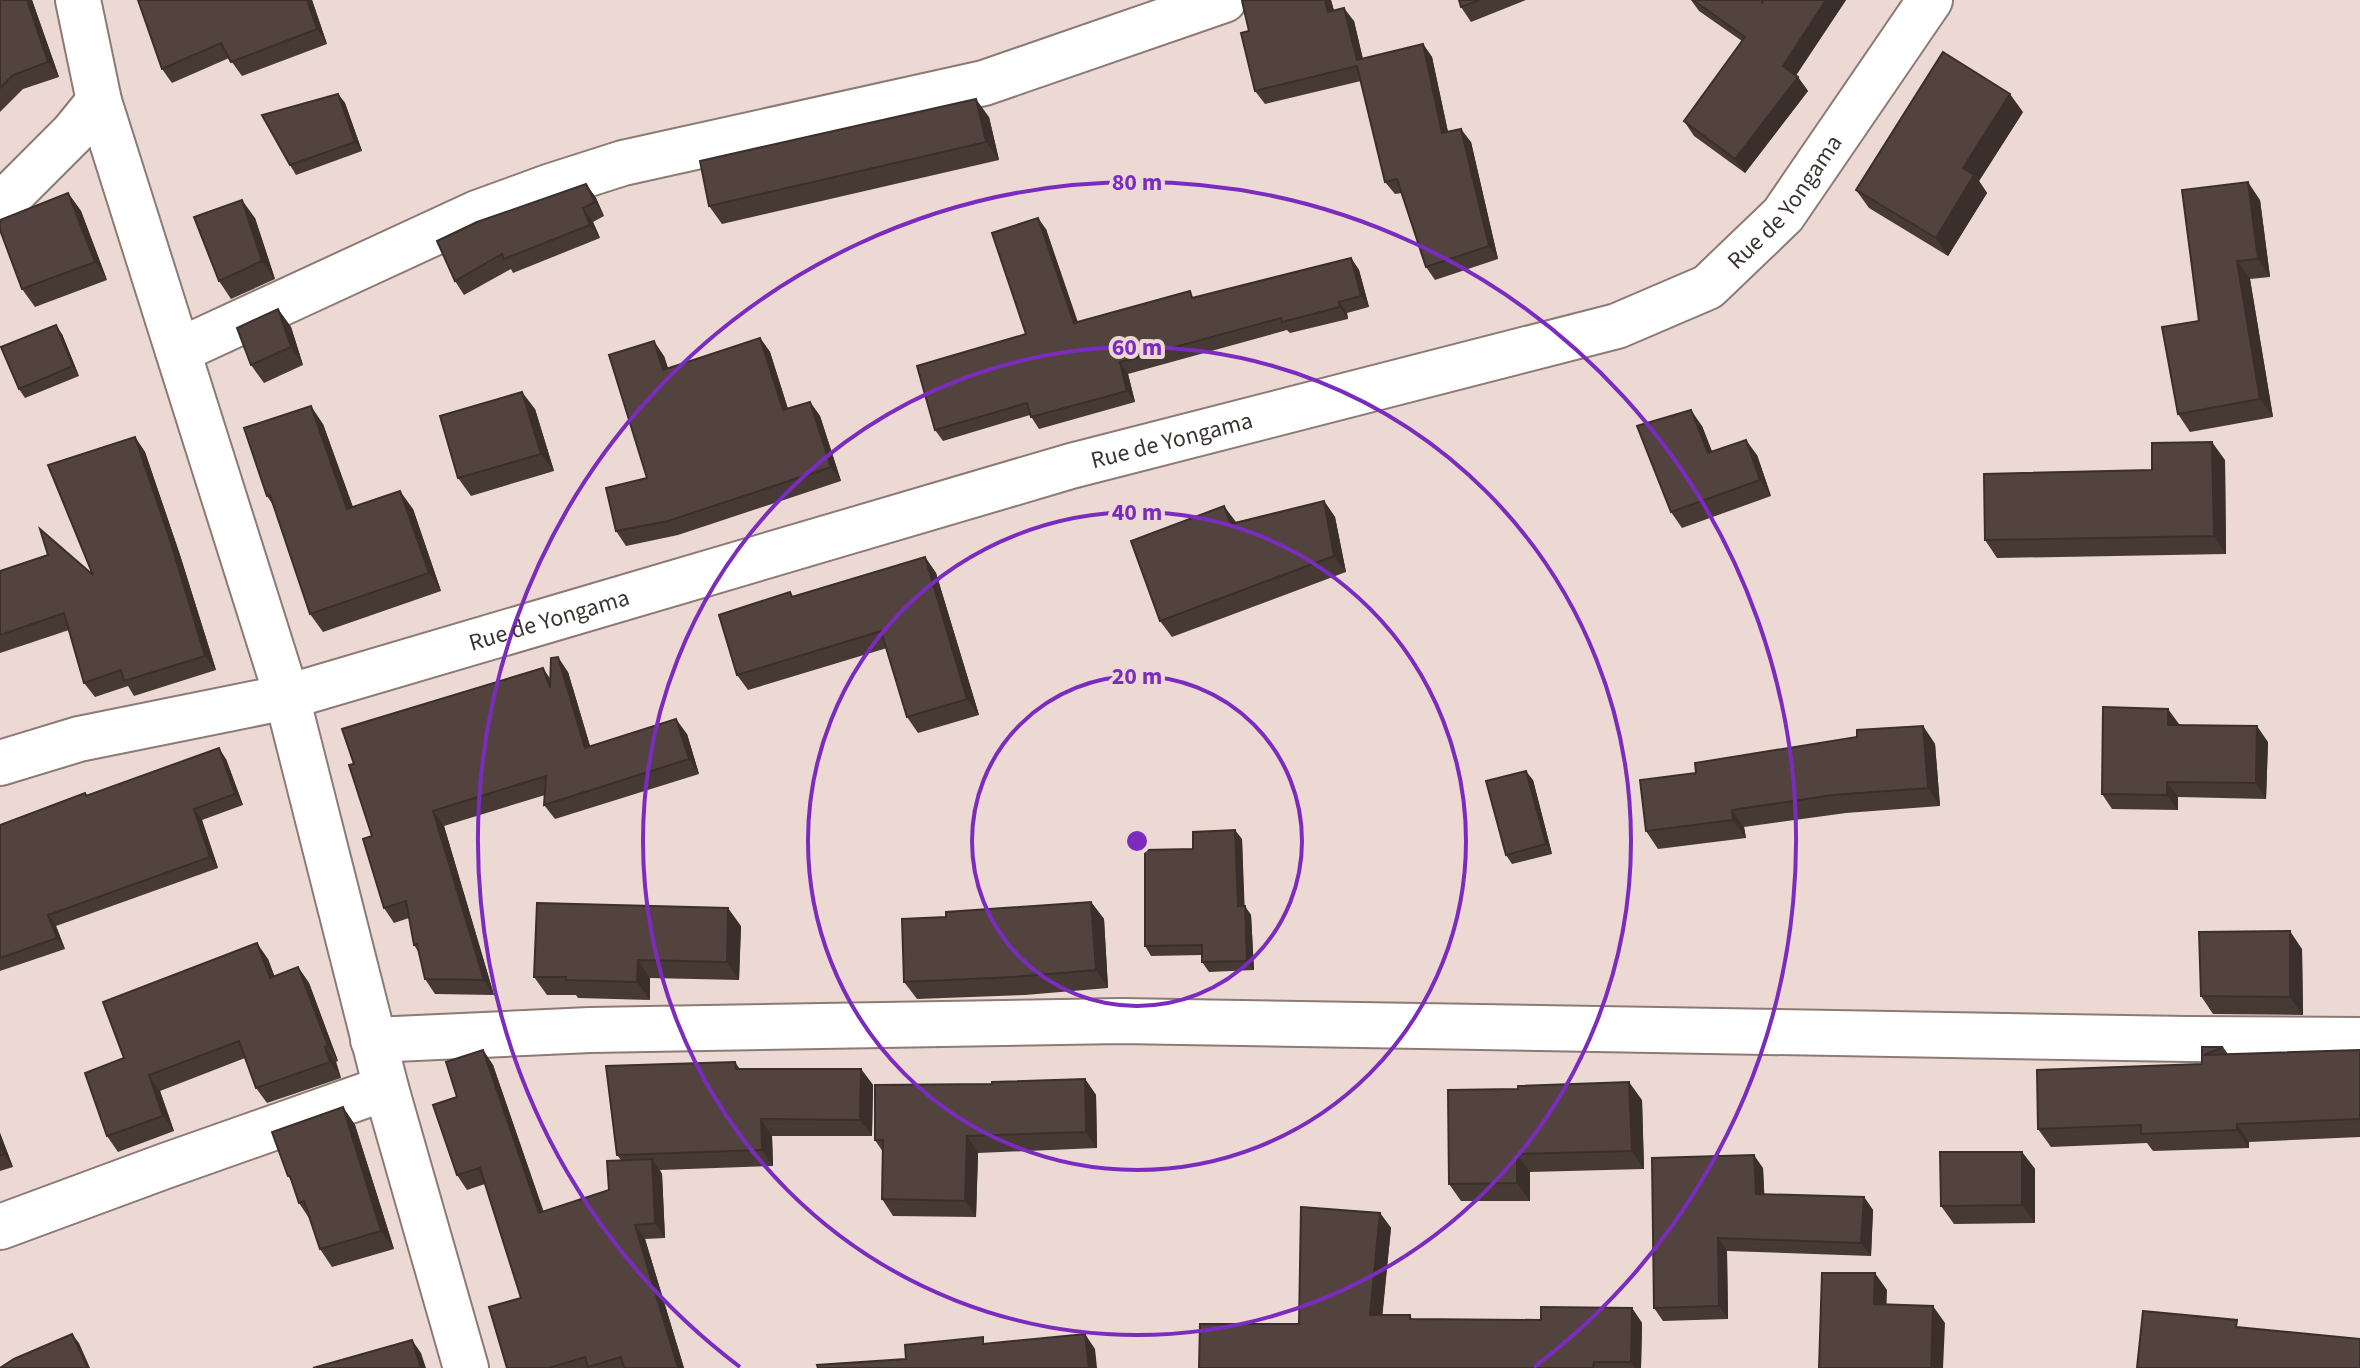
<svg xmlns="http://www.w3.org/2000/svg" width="2360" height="1368" viewBox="0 0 2360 1368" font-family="'Source Sans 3',sans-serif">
<rect width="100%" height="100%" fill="#edd9d4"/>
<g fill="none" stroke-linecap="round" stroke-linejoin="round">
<defs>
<g id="minor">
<path d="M78,0L99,101L287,697L386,1088L466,1368"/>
<path d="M0,206L73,133L99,101"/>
<path d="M178,351L477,213L551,186L623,163L984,83L1224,0"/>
<path id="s1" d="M0,763L79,739L287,697L1071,466L1617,326L1708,287L1783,215L1930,0"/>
<path d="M373,1040L590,1030L1121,1021L2187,1039L2360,1040"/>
<path d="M0,1227L165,1166L386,1088"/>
</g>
</defs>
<use href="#minor" stroke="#8c7a75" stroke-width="48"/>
<use href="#minor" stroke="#fff" stroke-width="44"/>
</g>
<path fill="#473a35" d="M0,0H32L59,77L23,89L0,112Z
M138,0H312L327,44L242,76L229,58L172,83L162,69Z
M1246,0H1331L1334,11L1354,21L1363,59L1423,44L1432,57L1448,132L1471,142L1498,259L1435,280L1426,267L1402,193L1395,194L1385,182L1361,81L1265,104L1255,91Z
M1459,0H1526L1471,22L1461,7Z
M1691,0H1846L1796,75L1808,91L1745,173L1694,136L1684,121L1742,41L1699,11Z
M338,94L345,103L362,151L296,175L290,165Z
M2023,112L1979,181L1987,193L1948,256L1869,208L1856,190Z
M989,117L999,160L722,224L709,206Z
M586,184L596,198L604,216L593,222L600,238L513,273L511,269L464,295L455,281Z
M68,193L81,211L107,280L35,307L22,289Z
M2260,200L2270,277L2250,279L2273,417L2190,432L2178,414L2199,321Z
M255,218L275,279L231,299L219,281Z
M1046,229L1077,322L1195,298L1351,258L1359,270L1369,307L1347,313L1348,319L1290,333L1287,330L1128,374L1135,402L1039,429L1030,415L943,441L935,430L1026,334Z
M278,309L291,327L303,365L264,383L251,365Z
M62,334L79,376L25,398L19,389Z
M760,338L770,352L788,409L810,402L820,416L841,481L678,535L626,546L616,531L647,478L664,356L668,368Z
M535,409L554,471L471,496L458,478Z
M323,424L353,507L413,509L441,591L323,632L310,614L273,505L267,496Z
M1702,426L1712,452L1757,455L1771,496L1682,528L1671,512Z
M135,437L145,452L180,555L216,670L134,696L128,686L95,697L84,683L69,630L0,653V571L93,575Z
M2225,460L2226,554L1997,558L1985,540L2152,470Z
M1324,501L1335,517L1346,572L1172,637L1160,621L1236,522Z
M925,557L936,573L979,715L918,733L907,717L887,648L748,690L737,675L793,596Z
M568,672L590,746L687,734L699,774L555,819L544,805L545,795L444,826L494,995L435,994L425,979L419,953L414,945L409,918L394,923L384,908L372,836L550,678Z
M2179,724L2268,742L2266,799L2178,797V810L2112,809L2102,794Z
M1923,726L1935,744L1940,806L1846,813L1744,827L1746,838L1658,849L1646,831L1696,773L1857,737Z
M226,759L243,805L202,820L218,868L56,926L65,949L0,971V825L86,795Z
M1533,780L1552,854L1512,864L1506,855Z
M1242,839L1244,906L1251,915L1254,970L1209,972L1202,962V955L1151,956L1145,946L1193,849Z
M1091,902L1104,919L1108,988L1025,995L917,999L904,982L946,917Z
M741,926L739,980L650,978V1000L578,998L576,995H547L534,977Z
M2302,949L2303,1015L2213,1014L2201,996Z
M268,959L274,976L298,967L309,983L338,1061L336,1062L341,1078L267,1103L256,1088L245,1058L160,1091L174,1131L118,1152L107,1136L124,1058Z
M2202,1047H2223L2228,1054L2360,1050V1137L2249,1142V1148L2153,1151L2147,1143L2051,1147L2038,1129L2202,1064Z
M483,1050L493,1065L543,1211L609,1190L621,1160L617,1155L735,1062L740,1069H861L873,1085L872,1136H772L773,1166L660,1170L662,1174L665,1238L645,1239L684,1368H507L521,1298L485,1184L467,1190L457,1175V1097Z
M1085,1079L1096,1095L1097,1148L978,1153L976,1217L893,1216L882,1199L883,1152L875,1140L992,1084Z
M1642,1100L1644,1169L1530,1172V1201H1461L1449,1184Z
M343,1107L355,1125L394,1249L332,1267L320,1249L309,1218L299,1203L293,1183L288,1176Z
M0,1133L13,1167L0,1171Z
M2022,1152L2035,1169V1223L1954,1224L1941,1206Z
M1763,1168L1764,1194L1864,1197L1873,1210L1871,1256L1727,1251L1728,1319L1663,1321L1654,1308Z
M1380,1213L1391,1228L1382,1315H1410L1412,1319L1541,1320L1632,1308L1642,1323L1641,1368H1199L1299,1324Z"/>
<path fill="#3a2f2b" d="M27,0H32L59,77L48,62Z
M307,0H312L327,44L317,29Z
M1325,0H1331L1338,25L1328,12Z
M1826,0H1846L1793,80L1783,66Z
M1344,8L1354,21L1366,73L1357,60Z
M1423,44L1432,57L1451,146L1442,133Z
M1798,77L1808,91L1745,173L1735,159Z
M338,94L345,103L362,151L355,142Z
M2010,94L2023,112L1979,181L1987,193L1948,256L1936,238L1963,168Z
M976,99L989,117L999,160L986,142Z
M1461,129L1471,142L1498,259L1489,246Z
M2248,182L2260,200L2270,277L2258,259Z
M586,184L596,198L604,216L595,202Z
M68,193L81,211L107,280L95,262Z
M242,200L255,218L275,279L262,261Z
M583,208L593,222L600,238L590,225Z
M1038,218L1046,229L1082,334L1074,323Z
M1351,258L1359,270L1369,307L1361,296Z
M2237,261L2250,279L2273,417L2260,399Z
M1339,302L1347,313L1348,319L1340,307Z
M278,309L291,327L303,365L291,347Z
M56,325L62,334L79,376L73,366Z
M760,338L770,352L793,425L783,410Z
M654,341L664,356L673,384L663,370Z
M1120,362L1128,374L1135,402L1127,391Z
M522,392L535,409L554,471L541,454Z
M810,402L820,416L841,481L831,467Z
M311,406L323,424L360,527L347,509Z
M1691,410L1702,426L1719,469L1708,453Z
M135,437L145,452L180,555L216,670L205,656Z
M1746,440L1757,455L1771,496L1760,480Z
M2212,442L2225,460L2226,554L2214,536Z
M400,491L413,509L441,591L429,573Z
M1324,501L1335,517L1346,572L1334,556Z
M1224,506L1236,522L1242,540L1231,524Z
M925,557L936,573L979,715L967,699Z
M558,657L568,672L595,763L585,748Z
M543,668L553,683L550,688Z
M2168,709L2179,724V740L2168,725Z
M676,719L687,734L699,774L689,759Z
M1923,726L1935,744L1940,806L1928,788Z
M2257,726L2268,742L2266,799L2256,783Z
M219,748L226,759L243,805L235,794Z
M1526,771L1533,780L1552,854L1546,844Z
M2167,782L2178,797V810L2167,795Z
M194,809L202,820L218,868L210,857Z
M1732,810L1744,827L1746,838L1733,820Z
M433,811L444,826L494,995L484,980Z
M1235,830L1242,839L1245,916L1238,906Z
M1091,902L1104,919L1108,988L1096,970Z
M1245,906L1251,915L1254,970L1247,961Z
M728,908L741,926L739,980L727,962Z
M48,915L56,926L65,949L57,938Z
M2290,931L2302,949L2303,1015L2290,997Z
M257,943L268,959L281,993L270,978Z
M638,960L650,978V1000L637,982Z
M298,967L309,983L338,1061L328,1046Z
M325,1047L336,1062L341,1078L330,1062Z
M483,1050L493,1065L549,1227L539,1213Z
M861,1069L873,1085L872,1136L860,1120Z
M149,1075L160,1091L174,1131L163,1116Z
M1085,1079L1096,1095L1097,1148L1086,1132Z
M1629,1082L1642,1100L1644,1169L1632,1151Z
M343,1107L355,1125L394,1249L381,1231Z
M761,1119L772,1136L773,1166L762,1150Z
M2237,1124L2249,1142V1148L2237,1130Z
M0,1133L13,1167L4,1154L0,1144Z
M967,1136L978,1153L976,1217L965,1201Z
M2022,1152L2035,1169V1223L2022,1205Z
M1517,1154L1530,1172V1201L1517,1183Z
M1754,1155L1763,1168L1765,1207L1756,1194Z
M652,1159L662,1174L665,1238L655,1223Z
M1864,1197L1873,1210L1871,1256L1861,1243Z
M1380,1213L1391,1228L1381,1330L1370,1315Z
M635,1225L645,1239L684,1368H678Z
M1718,1238L1727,1251L1728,1319L1719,1306Z
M1875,1273L1887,1290L1886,1321L1874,1304Z
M1933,1306L1945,1323L1943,1368H1931Z
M1632,1308L1642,1323L1641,1368H1635L1631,1362Z
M72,1334L79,1343L90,1368H88Z
M1085,1334L1095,1349L1097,1368H1089Z
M412,1340L421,1353L426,1368H421Z"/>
<path fill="#53433e" stroke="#3a2f2b" stroke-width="2" d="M0,0H27L48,62L13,75L0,88Z
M138,0H307L317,29L231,62L221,43L162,69Z
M1246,0H1325L1328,12L1344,8L1357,60L1423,44L1442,133L1461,129L1489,246L1426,267L1397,179L1385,182L1357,66L1255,91L1241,33L1249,31L1242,1Z
M1459,0H1480L1461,7Z
M1693,0H1762V2L1764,0H1826L1783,66L1798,77L1735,159L1684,121L1745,37Z
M1943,52L2010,94L1963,168L1974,175L1936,238L1856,190Z
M338,94L355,142L290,165L262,115Z
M976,99L986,142L709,206L700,161Z
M2248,182L2258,259L2237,261L2260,399L2178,414L2162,327L2199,321L2182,190Z
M586,184L595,202L583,208L590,225L504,259L502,254L455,281L437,241L477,222Z
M68,193L95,262L22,289L0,230V220Z
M242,200L262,261L219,281L194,217Z
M1038,218L1074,323L1190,291L1192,298L1351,258L1361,296L1339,302L1340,307L1282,322L1281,318L1120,362L1127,391L1031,417L1027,403L935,430L917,366L1026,334L992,233Z
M278,309L291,347L251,365L237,328Z
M56,325L73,366L19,389L1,347Z
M760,338L783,410L810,402L831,467L668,521L616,531L606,488L647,478L609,355L654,341L663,370Z
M522,392L541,454L458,478L440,416Z
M311,406L347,509L400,491L429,573L310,614L270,495L267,496L244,428Z
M1691,410L1708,453L1746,440L1760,480L1671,512L1637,426Z
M135,437L170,540L205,656L124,681L121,670L84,683L64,613L0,635V571L48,555L40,529L93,575L48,465Z
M2212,442L2214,536L1985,540L1984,474L2152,470V443Z
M1324,501L1334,556L1160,621L1131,541L1224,506L1231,524Z
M925,557L967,699L907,717L881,631L737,675L719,615L790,592L792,597Z
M558,657L585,748L676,719L689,759L544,805L546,776L433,811L484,980L425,979L417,944L414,945L406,901L384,908L363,839L372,836L349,765L354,764L342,729L543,668L550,688L551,658Z
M2103,707L2168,709V725L2257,726L2256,783L2167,782V795L2102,794Z
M1923,726L1928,788L1833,795L1732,810L1733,820L1646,831L1640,780L1696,773L1695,763L1857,737V730Z
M219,748L235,794L194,809L210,857L48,915L57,938L0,958V825L85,793L86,796Z
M1526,771L1546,844L1506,855L1486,781Z
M1235,830L1238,906H1245L1247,961L1202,962V945L1145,946V850L1193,849V832Z
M1091,902L1096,970L1013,977L904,982L902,919L946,917V912Z
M537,903L728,908L727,962L638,960L637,982L566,980V977H534Z
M2290,931V997L2201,996L2199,932Z
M257,943L270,978L298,967L328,1046L325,1047L330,1062L256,1088L239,1041L149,1075L163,1116L107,1136L85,1073L124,1058L103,1002Z
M2202,1047H2223L2204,1055L2360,1050V1119L2237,1124V1130L2141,1134V1125L2038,1129L2037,1070L2202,1064Z
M483,1050L539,1213L609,1190L607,1161L652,1159L655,1223L635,1225L678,1368H624L621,1357L588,1367L585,1357L549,1368H507L489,1307L521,1298L480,1168L457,1175L433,1105L457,1097L446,1062Z
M735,1062L736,1069H861L860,1120L761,1119L762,1150L617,1155L606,1066Z
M1085,1079L1086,1132L967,1136L965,1201L882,1199L883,1140H875V1085L992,1084V1082Z
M1629,1082L1632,1151L1517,1154V1183L1449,1184L1448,1090L1518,1089V1086Z
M343,1107L381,1231L320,1249L304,1201L299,1203L290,1176H288L272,1132Z
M0,1144L4,1154L0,1156Z
M1940,1152H2022V1205L1941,1206Z
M1754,1155L1756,1194L1864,1197L1861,1243L1718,1238L1719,1306L1654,1308L1652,1158Z
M1301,1207L1380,1213L1370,1315H1410V1319L1541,1320V1307L1632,1308L1631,1362H1594L1593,1368H1199L1200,1324H1299Z
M1822,1273H1875L1874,1304L1933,1306L1931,1368H1819Z
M2143,1311L2237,1320L2236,1327L2360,1339V1368H2137Z
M72,1334L88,1368H0L14,1359Z
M1085,1334L1089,1368H818L817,1365L906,1359L905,1345L983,1337V1344Z
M412,1340L421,1368H313Z"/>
<g fill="none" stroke="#7b2cbf" stroke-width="4">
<circle cx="1137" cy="841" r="165"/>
<circle cx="1137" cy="841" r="329"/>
<circle cx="1137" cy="841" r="494"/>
<path d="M740 1367A659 659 0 1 1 1534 1367"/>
</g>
<g text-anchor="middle" stroke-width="8" stroke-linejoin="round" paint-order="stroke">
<g font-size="24" fill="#3c3432" stroke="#edd9d4">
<text dy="8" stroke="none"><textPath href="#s1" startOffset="1890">Rue de Yongama</textPath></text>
<text dy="8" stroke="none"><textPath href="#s1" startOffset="1216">Rue de Yongama</textPath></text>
<text dy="8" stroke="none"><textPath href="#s1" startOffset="568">Rue de Yongama</textPath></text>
</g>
</g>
<circle cx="1137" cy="841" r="12" fill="#7b2cbf" stroke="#edd9d4" stroke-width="4"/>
<g font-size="24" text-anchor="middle" font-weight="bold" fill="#7b2cbf" stroke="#edd9d4" stroke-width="8" stroke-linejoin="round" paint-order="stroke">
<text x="1137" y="190">80 m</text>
<text x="1137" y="355">60 m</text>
<text x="1137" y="520">40 m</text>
<text x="1137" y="684">20 m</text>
</g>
</svg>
